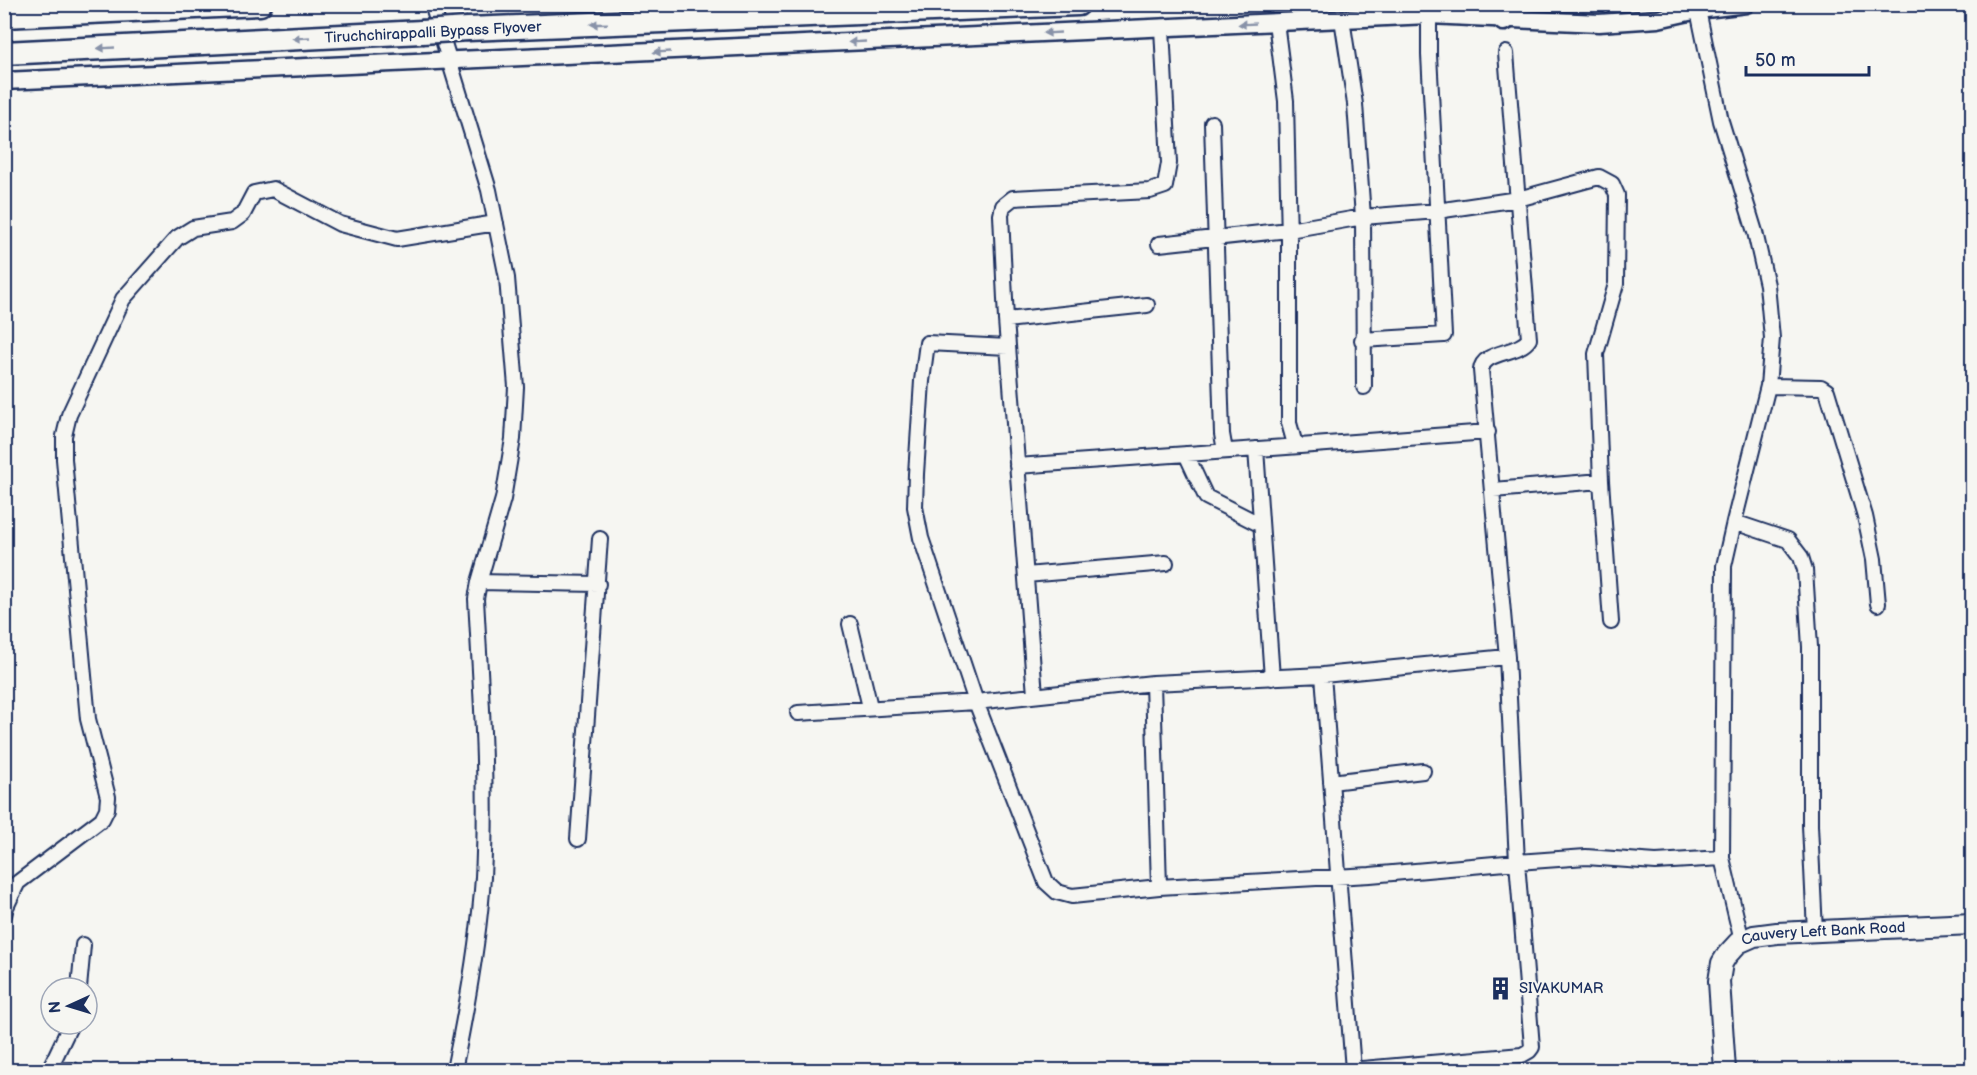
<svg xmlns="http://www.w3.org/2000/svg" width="1977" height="1075" viewBox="0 0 1977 1075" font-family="'Balsamiq Sans',sans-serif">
<rect width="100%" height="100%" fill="#f6f6f2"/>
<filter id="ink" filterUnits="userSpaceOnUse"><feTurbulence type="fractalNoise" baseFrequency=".0167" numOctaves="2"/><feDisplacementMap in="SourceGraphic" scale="12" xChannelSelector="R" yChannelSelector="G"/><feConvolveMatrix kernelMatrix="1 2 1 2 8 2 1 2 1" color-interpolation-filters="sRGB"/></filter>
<g filter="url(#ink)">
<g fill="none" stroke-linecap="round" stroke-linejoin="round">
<defs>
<path id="minor" d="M432,4L489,190L507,278L516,387L513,439L503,499L479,582L476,599C481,691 488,784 483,877C479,941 467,1007 454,1070
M1698,10L1721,121L1755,232L1767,285L1772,338L1768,386L1734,522L1788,540L1801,557L1805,570L1810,647V825L1815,932
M1342,19L1355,104L1363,217L1364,387
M1276,22L1286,101L1289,240V423L1294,441L1300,446L1488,432
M1212,123L1222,434L1225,451
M1159,244L1289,230L1363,217L1437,211L1518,199L1599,177L1612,184L1617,195L1616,284L1596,354L1601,481L1611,622
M1006,320L1147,305
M1362,340L1444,335L1429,55V15
M1008,347L927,343L922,381L916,474L915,507L921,538L976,702L1046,882L1057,892L1072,896L1159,887L1370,875L1517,862L1586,857L1656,862L1722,858L1742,941
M1768,386L1821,387L1827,391L1865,516L1874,559L1878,604
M1256,449L1272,678
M1186,454L1206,497L1261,525
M1017,466L1300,446
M1493,490L1601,481
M1026,575L1166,563
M479,582L598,584
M850,624L870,707
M1323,675L1353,1070
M1153,683L1159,887
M1035,695L1006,320L1001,215L1003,206L1013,198L1150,191L1165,186L1169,163L1162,28
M798,713L976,702L1153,683L1323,675L1507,657
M1331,782L1423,771
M578,839L600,539
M1722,858L1724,566L1734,522
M4,893L102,819L107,809L108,797L88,719L64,459V436L69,415L123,299L177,238L193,228L232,222L243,214L254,193L273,189L340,224L397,239L496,223
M4,915L6,907L17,884
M79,988L83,945
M51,1068L73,1070
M49,1070L71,1024
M1351,1070L1522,1055L1529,1051L1532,1047L1517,862L1507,657L1481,370C1483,350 1519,355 1529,339L1506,53"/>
<path id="tertiary" d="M4,81L1429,15L1599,23L1658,19L1698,10L1746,4"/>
<g id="secondary">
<path id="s1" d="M1725,1070L1719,981L1722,963L1727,955L1738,943L1754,936L1777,933L1972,924"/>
</g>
<path id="trunk" d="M4,16L260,4
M1504,19L1505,4
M468,29L1078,4
M4,53L422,32"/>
</defs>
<use href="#minor" stroke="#1b2f5e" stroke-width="18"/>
<use href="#tertiary" stroke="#1b2f5e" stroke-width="21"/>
<use href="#secondary" stroke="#1b2f5e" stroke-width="24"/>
<use href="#trunk" stroke="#1b2f5e" stroke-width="27"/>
<use href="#minor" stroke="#f6f6f2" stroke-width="14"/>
<use href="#tertiary" stroke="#f6f6f2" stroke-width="16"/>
<use href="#secondary" stroke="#f6f6f2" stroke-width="20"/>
<use href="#trunk" stroke="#f6f6f2" stroke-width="22"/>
<defs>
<path id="trunk-bridge" d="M422,32L468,29"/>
</defs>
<use href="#trunk-bridge" stroke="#1b2f5e" stroke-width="27" stroke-linecap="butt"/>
<use href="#trunk-bridge" stroke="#f6f6f2" stroke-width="22"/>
</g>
<defs><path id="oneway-solid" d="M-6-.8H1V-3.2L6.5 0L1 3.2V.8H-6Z" transform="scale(1.5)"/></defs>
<g fill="#8892a8">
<use href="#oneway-solid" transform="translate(599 24) rotate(178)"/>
<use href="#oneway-solid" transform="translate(1247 24) rotate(177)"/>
<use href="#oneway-solid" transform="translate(1052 33) rotate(177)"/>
<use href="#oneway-solid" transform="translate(301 38) rotate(177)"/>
<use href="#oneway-solid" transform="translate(857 42) rotate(177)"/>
<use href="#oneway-solid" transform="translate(106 48) rotate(177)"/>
<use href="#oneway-solid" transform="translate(662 52) rotate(177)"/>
</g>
</g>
<defs>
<symbol id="building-bare" viewBox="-9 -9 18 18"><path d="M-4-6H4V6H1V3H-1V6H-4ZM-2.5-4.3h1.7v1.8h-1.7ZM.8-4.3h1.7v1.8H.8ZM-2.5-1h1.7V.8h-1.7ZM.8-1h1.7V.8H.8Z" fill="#1b2f5e" stroke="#f6f6f2" stroke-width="2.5" paint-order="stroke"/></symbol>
</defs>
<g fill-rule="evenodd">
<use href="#building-bare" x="1484" y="972" width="33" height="33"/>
</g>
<g text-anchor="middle" stroke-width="4.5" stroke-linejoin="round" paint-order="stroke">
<g font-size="15" fill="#1b2f5e" stroke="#f6f6f2">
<text transform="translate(433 32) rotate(-3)" y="5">Tiruchchirappalli Bypass Flyover</text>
<text dy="5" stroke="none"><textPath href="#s1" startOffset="220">Cauvery Left Bank Road</textPath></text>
</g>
<g font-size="15" fill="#1b2f5e" stroke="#f6f6f2" text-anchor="start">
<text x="1519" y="993">SIVAKUMAR</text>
</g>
</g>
<rect width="1977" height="1075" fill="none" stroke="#f6f6f2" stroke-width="24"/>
<rect x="12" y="12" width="1953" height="1051" fill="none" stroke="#1b2f5e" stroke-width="2" filter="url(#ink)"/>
<g transform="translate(69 1006) rotate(266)"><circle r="28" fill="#f6f6f2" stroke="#9ea6b7" stroke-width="1.5"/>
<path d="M0-4.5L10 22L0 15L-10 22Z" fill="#1b2f5e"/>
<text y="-9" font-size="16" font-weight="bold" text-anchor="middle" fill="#1b2f5e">N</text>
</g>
<path d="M1746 66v9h123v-9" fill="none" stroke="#1b2f5e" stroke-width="3"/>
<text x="1755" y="66" font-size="18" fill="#1b2f5e" stroke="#f6f6f2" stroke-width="4.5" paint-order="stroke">50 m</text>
</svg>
